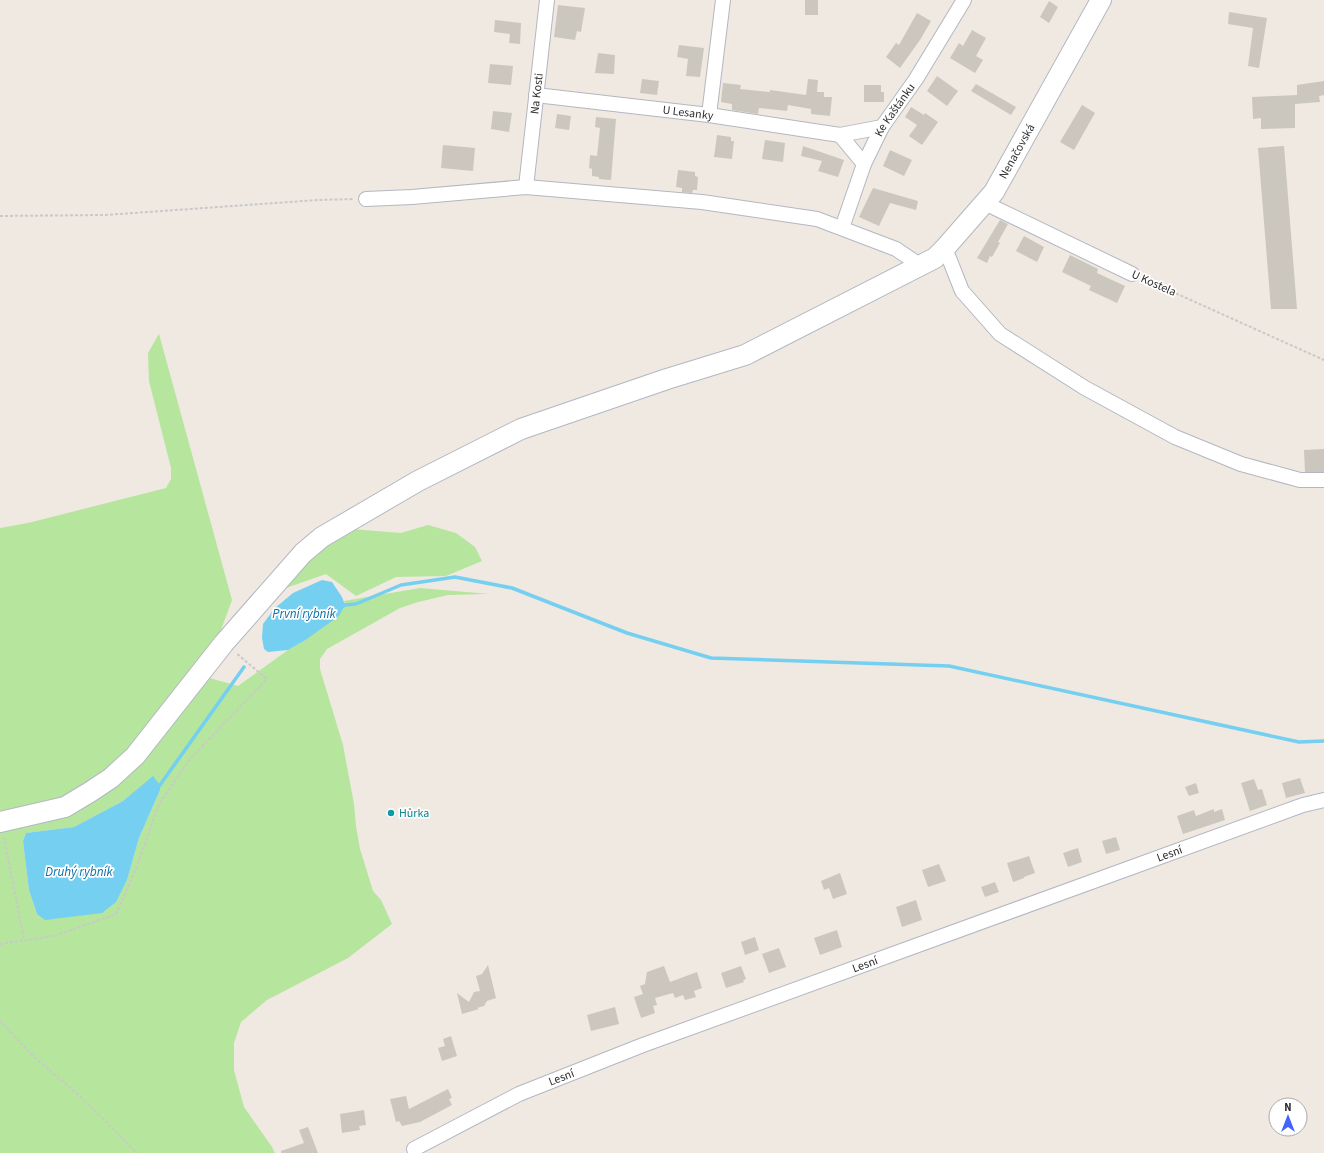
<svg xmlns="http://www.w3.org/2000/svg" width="1324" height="1153" viewBox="0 0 1324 1153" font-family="'Source Sans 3',sans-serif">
<rect width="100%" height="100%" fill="#efe9e1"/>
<path fill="#b6e59e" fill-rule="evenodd" d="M160,332L159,334L232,600L218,638L129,751L106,772L62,800L0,815V528L28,523L166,488L171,479V468L149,381L148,353Z
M428,525L456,533L475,547L482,561L446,576L396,577L356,596L326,574L286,588L302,565L329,542L351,529L401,533Z
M420,588L489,594L448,595L418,602L400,608L327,649L320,659V669L343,745L354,804L356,826L360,849L373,891L381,900L392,924L348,958L267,1000L241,1022L234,1043V1070L244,1107L272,1147L275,1153H0V830L67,813L206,677L238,686L288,650L304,641L345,605L344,601ZM153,777L160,785V790L139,838L127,880L37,914L29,890L23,841L26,833L74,827L123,801Z"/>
<path fill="#75cff0" d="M322,580L332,582L342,597L345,605L339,616L304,641L288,650L268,652L264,649L262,638L263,624L275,608L293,593Z
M153,776L160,785V790L139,838L127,880L116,902L102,913L45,920L37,914L29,890L23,841L26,833L74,827L123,801Z"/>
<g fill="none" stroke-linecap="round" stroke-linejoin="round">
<path stroke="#75cff0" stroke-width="3.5" d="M342,607L345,605L356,604L401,585L455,577L512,588L627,633L711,658L949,666L1299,742L1324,741
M157,788L160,785L244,667"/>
</g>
<path fill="#cbc7bf" d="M805,0H818V15H805Z
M1049,1L1058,7L1049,23L1040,17Z
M558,5L585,8L581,32L577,31L575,40L554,37Z
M1229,12L1267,18L1259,68L1248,66L1253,28L1228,24Z
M917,13L931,21L920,40L900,68L886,57L896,43L899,45Z
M495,20L521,23L520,44L509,43L510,34L494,32Z
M972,30L986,38L976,56L983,60L975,73L950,58L959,43L963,46Z
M679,45L704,48L700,77L686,76L688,59L677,57Z
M598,53L615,55L614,74L595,73Z
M490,64L513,66L511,85L488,83Z
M937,76L958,91L947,106L927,91Z
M642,79L659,81L657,95L640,93Z
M808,79L818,80L817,92H824V97H832L830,116L811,114V109L788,105L787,111L759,108L758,114L732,110V104L721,102L723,83L741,85L740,89L770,92V90L806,95Z
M1324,81V95L1319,96L1320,102L1295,104V128L1261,129V118L1253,119L1252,97L1297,95V85Z
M976,84L1016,107L1011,115L971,91Z
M864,85H881V92H884V102H864Z
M1082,105L1095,113L1074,150L1060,142Z
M911,107L924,115L925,113L938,122L922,145L909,136L917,125L905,117Z
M493,111L512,113L509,132L491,129Z
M557,114L571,116L569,130L555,128Z
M596,117L616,119L611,180L599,179V177L592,176V169L589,168L590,155L597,156L600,128L595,127Z
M717,135L731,137V141H734L732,159L714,157Z
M765,140L785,143L783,162L762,159Z
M443,145L475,148L473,171L441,168Z
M803,146L844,160L838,177L818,171L822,161L801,156Z
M1284,146L1297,309H1271L1258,148Z
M890,150L912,160L904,176L883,166Z
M678,170L695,172V176L698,177L697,190H693L692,193L682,192V188L676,187Z
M873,188L918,201L916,210L890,203L879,226L859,217Z
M1000,220L1008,224L998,242L1000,243L992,257L990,256L987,263L977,258Z
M1024,236L1044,247L1037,262L1016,251Z
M1070,255L1098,269L1097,273L1125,286L1117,303L1089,290L1091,286L1062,272Z
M1324,449V472H1305L1304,450Z
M1300,778L1305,793L1286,798L1282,783Z
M1254,779L1258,790L1262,789L1267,805L1250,811L1241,783Z
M1196,783L1199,793L1189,796L1185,787Z
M1214,809V812L1222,809L1225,820L1183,834L1177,816L1194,810L1196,816Z
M1116,837L1120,850L1106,854L1102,841Z
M1078,848L1082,862L1068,867L1063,853Z
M1029,856L1035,873L1024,877V878L1013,882L1007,863Z
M939,864L946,881L928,887L922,870Z
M840,873L847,894L833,899L829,888L824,890L821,881Z
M995,882L999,892L985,897L981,887Z
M916,900L922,920L902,927L896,907Z
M837,930L842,947L820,955L814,938Z
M755,937L759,950L745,955L741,942Z
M779,948L786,967L769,973L762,954Z
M488,965L496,998L487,1001L484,1006L477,1008L479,1009L462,1014L457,993L469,1002L474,992L480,991L476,976L482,974Z
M664,966L670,982L697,972L702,988L694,991L696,997L685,1000L683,995L675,998L673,993L655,998L657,1005L653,1006L655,1013L641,1018L634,997L643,994L640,986L645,984L647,972Z
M741,966L746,979L743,980L744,982L726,988L721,973Z
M615,1007L619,1024L591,1031L587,1015Z
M451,1036L457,1056L442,1061L438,1048L445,1046L443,1039Z
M448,1089L452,1098L449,1099L452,1105L420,1122L402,1126L399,1121L396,1122L390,1099L406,1096L409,1109Z
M364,1110L366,1125L359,1126L360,1130L342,1133L340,1114Z
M308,1127L318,1153H281V1151L304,1143L299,1130Z"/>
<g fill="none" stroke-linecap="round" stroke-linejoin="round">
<defs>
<g id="street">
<path id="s1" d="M536,95L709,115L840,135L882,127"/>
<path d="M709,115L723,0"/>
<path d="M840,135L864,164"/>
<path id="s2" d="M526,187L547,0"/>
<path d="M366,199L412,197L526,187L702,202L817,219L896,249L921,266"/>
<path d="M987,200L993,207L1132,274"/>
<path id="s3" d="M842,228L864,164L882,127L916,79L964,0"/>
<path d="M945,248L962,291L1000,334L1085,388L1175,437L1241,464L1300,480H1324"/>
<path id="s4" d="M414,1149L519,1094L643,1045L1303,805L1324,800"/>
</g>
<g id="secondary">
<path id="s5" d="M0,822L65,807L90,792L111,778L135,756L224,643L303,553L322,537L418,481L521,429L667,379L745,355L935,258L945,248L994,192L1101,0"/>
</g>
</defs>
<use href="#street" stroke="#b4b7c1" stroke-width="16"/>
<use href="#secondary" stroke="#b4b7c1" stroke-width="22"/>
<path stroke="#c9c9c9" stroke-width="2" stroke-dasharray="3 2" stroke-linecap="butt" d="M0,216L105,215L318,200L354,199
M1144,279L1324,360
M4,837L24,940
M0,944L54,936L116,914L137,866L159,804L190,759L267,679L236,653
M0,1021L32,1055L82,1098L137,1153"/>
<use href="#street" stroke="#fff" stroke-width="14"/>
<use href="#secondary" stroke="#fff" stroke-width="20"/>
</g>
<circle fill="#0f9aa8" stroke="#fff" stroke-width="1.5" cx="391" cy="813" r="4"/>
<g text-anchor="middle" stroke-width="3.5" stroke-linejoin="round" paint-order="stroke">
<g font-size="12" fill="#2e2e2e" stroke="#fff">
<text dy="4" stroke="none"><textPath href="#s2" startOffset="94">Na Kosti</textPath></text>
<text dy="4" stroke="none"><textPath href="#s3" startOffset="130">Ke Kaštánku</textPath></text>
<text dy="4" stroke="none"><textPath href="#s1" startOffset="153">U Lesanky</textPath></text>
<text dy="4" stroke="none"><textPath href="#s5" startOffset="1253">Nenačovská</textPath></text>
<text transform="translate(1154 283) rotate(24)" y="4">U Kostela</text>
<text dy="4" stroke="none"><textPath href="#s4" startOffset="812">Lesní</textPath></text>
<text dy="4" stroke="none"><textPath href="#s4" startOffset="488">Lesní</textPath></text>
<text dy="4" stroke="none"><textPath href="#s4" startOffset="164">Lesní</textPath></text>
</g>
<g font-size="12" fill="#0d838f" stroke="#fff" text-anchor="start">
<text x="399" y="817">Hůrka</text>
</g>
<g font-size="13" font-style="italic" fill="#0d6fa3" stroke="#fff">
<text x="304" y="618">První rybník</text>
<text x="79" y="876">Druhý rybník</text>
</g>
</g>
<g transform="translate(1288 1117)"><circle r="19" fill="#ffffff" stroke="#ababab"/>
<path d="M0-3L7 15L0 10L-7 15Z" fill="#4264fb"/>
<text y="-6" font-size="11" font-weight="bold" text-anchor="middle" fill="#2e2e2e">N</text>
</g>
</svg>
